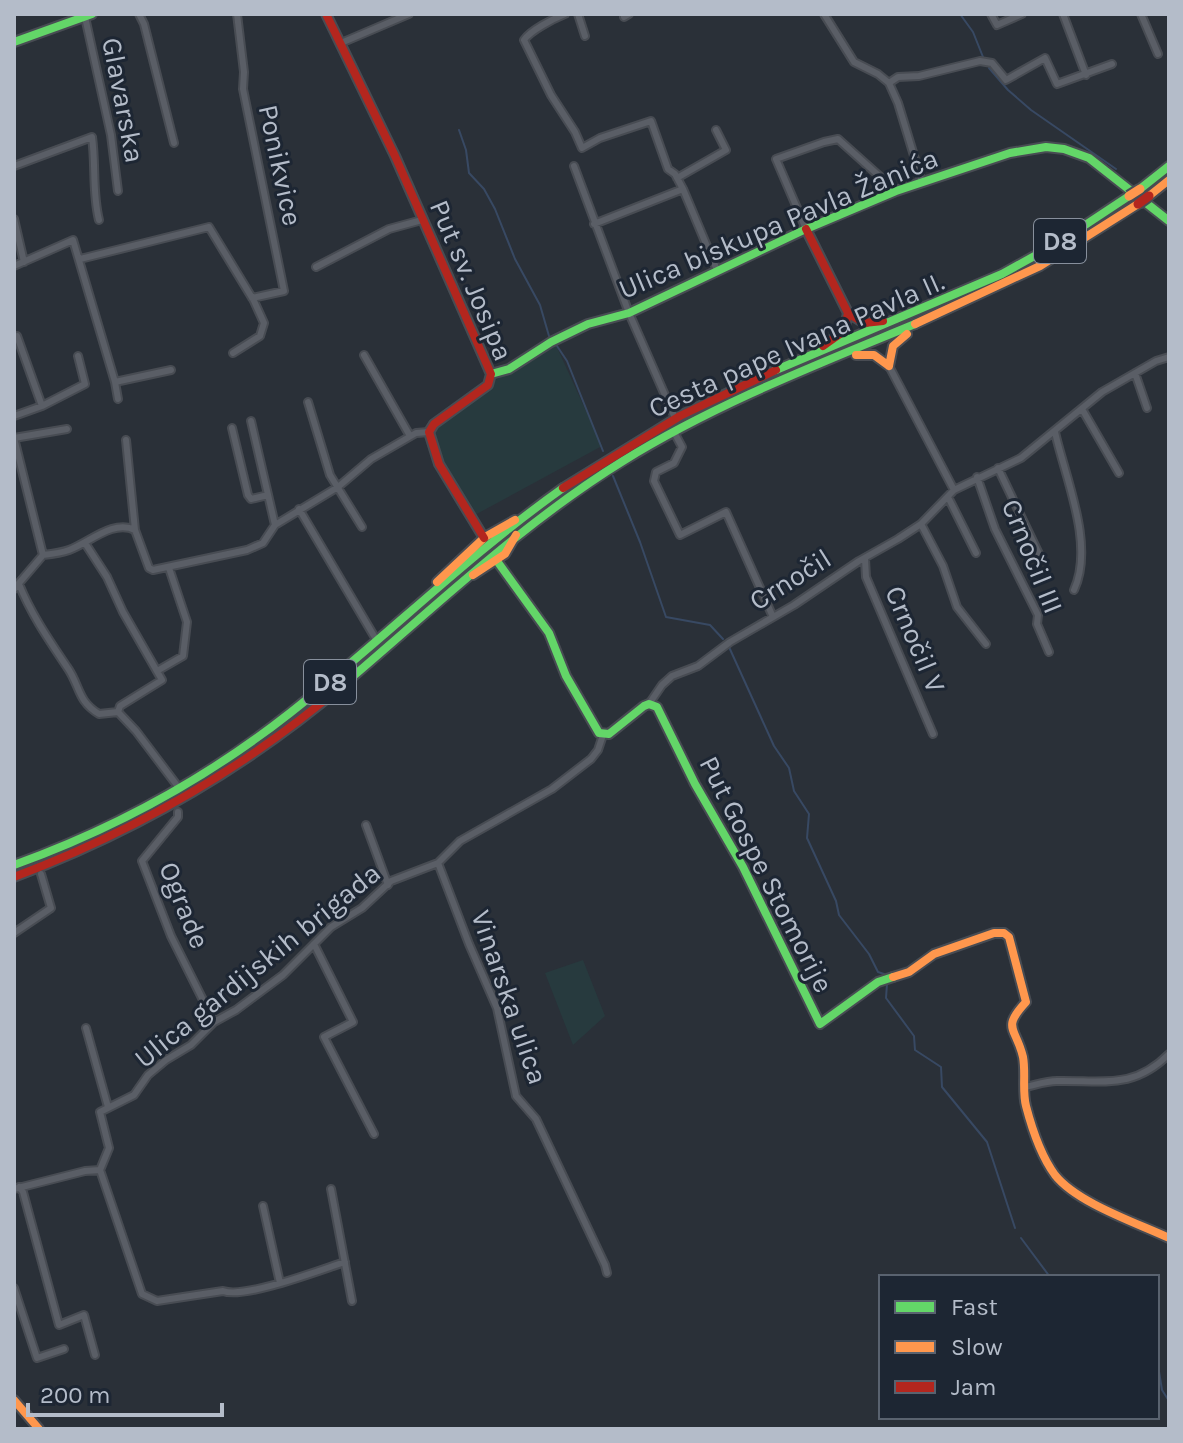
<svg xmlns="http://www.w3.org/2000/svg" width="1183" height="1443" viewBox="0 0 1183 1443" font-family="Karla,sans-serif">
<rect width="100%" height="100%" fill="#2a3038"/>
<path fill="#273a3e" d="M555,343L602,446L473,516L436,452L432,434C450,404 523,364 555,343Z
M583,960L605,1016L573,1045L545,973Z"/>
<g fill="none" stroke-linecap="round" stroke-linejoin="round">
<path stroke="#384963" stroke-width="2" d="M960,14L973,32L983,57
M989,68L1008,90L1031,110L1116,169
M459,130L466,150L469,173L484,189L495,209L515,259L540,305L549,336
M557,346L567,361L603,451
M613,476L640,542L666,617L710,625L723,639
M729,647L774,746L789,768L794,791L809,814L807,838L836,901L839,915L869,954L878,972L884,974
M887,984L886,998L914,1036L915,1050L941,1067L942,1087L987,1142L1015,1228
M1021,1238L1050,1277
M1157,1359L1162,1390L1169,1401"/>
<defs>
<path id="street" d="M139,14L144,24L174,143
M237,14L244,72L243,89L284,291L252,298
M565,14C553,19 531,30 524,40L551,95L575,132L582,148L600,138L651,121L668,169L675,174L683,189L717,270
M578,14L585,36
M824,14L854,62L878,74L889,83L898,103L922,182
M991,14L997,25L1022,14
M1063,14L1086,75
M1141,14L1158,54
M85,17L111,135L118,191
M624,17L629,14
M341,43L409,14
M889,83L898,77L919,76L980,61L992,63L1006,80L1045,58L1057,84L1112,64
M14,166L92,137C96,165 92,192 99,220
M574,166L629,313L675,418
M677,178L726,150L716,130
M14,219L24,262
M594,224L683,189
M806,229L776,159L824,142L838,139L896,191
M80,259L209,227L254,301L264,323L260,336L233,353
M14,266L73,240L115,382L171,370
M316,267L389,229L422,220
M17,336L42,406
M364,355L410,436
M889,366L954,490
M1135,373L1147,408
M115,382L118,399
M308,402L330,475L362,527
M1082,409L1119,473
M14,416L42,406L85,384L78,356
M251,421L275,525
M232,428L248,495L251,499L268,495
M674,432L682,447L674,463L656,472L654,481L680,535L726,512L773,617
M1055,432C1065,477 1095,545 1074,590
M14,438L43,555
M14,438L67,429
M126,440L135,530
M998,468L1039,554
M977,477L995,529L1038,615L1037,624L1049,652
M948,497L976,553
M299,509L377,641
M921,524L943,566L957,607L986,644
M85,543L107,577L123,612L162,680L120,706L118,712
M43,555C52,554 61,553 69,550C89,543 113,519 135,530L149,568L153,570L247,550L263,543L275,525L338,487L371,459L416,433L429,432
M865,559L866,577L933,734
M19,584C31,614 49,640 67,667C80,685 77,701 99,714L118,712L136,731L176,784
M14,589L43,555
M157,671L183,656L187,622L169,568
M649,704L662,685L672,676L698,666L730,642L794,605L859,561L898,539L921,524L954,490L1021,458L1102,392L1156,361L1169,357
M178,812V817L142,861L171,936L214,1022
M366,825L388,885
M438,863L469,944L497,1008L516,1096L536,1119L605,1265L607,1273
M14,933L51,908L41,874
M314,944L353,1022L324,1037L374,1134
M86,1028L108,1107
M1025,1087C1035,1085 1046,1081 1057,1081C1103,1080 1133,1090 1169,1054
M100,1170L109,1148L100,1112L134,1095L148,1075L166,1060L191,1045L214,1022L236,1010L283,975L331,927L362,908L391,881L438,863L460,841L552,789L591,759L598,750L603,735
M100,1170L142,1294L157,1301L223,1291C245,1299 320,1270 345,1262
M19,1187L23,1192L59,1325L84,1315L95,1355
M14,1189L85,1171L100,1170
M331,1189L352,1301
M263,1206L280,1283
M14,1288L37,1358L64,1349"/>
<path id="fast" d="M14,42L92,14
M1140,189L1169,166
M776,370L1002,274L1058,243L1129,196
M491,374L509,369L551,342L588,324L629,313L806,229L896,191L1010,153L1046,147L1064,149L1089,158L1169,221
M497,561L549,633L566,676L599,733L609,734L644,706L649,704L657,707L695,784L743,867L820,1024L878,982L893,977
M343,685C434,608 521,524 623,461C715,404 816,365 915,324
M14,865C114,829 206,779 290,713C383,640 467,556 563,488"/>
<path id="slow" d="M1149,196L1169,180
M915,324L1040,266L1138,204
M856,355H874L889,366
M889,366L893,346L907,334
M473,575L505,554L516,535
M437,582L485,537L515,520
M893,977L909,972L934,954L994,933H1004L1009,937L1026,1002C1001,1029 1016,1027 1023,1057C1026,1073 1022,1091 1026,1106C1032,1129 1041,1156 1055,1175C1077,1203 1137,1223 1169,1238
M14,1400L39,1429"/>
<path id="jam" d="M326,14L395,156L491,374L488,385L434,424L429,432L439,464L484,538
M806,229L848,313L864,323L883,321
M823,346L844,331L848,313
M563,488L680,416L776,370
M14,877C136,831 244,769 343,685"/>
</defs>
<use href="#street" stroke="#484c53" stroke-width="10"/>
<use href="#fast" stroke="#484c53" stroke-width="12"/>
<use href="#slow" stroke="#484c53" stroke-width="12"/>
<use href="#jam" stroke="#484c53" stroke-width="12"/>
<use href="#street" stroke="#5a5e66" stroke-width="6"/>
<use href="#fast" stroke="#63d668" stroke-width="8"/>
<use href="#slow" stroke="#ff974d" stroke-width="8"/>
<use href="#jam" stroke="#b3261e" stroke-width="8"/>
<defs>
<path id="slow-bridge" d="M1129,196L1140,189"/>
<path id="jam-bridge" d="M1138,204L1149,196"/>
</defs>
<use href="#slow-bridge" stroke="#484c55" stroke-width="13" stroke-linecap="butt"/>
<use href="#jam-bridge" stroke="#484c55" stroke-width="13" stroke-linecap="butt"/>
<use href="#slow-bridge" stroke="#ff974d" stroke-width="9"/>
<use href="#jam-bridge" stroke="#b3261e" stroke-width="9"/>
</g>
<g text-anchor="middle" stroke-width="6" stroke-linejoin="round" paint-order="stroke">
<g fill="#1d2633" stroke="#878f9c" stroke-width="2">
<rect x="1034" y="219" width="52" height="44" rx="6"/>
<rect x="304" y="660" width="52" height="44" rx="6"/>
</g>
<g font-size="26" font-weight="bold" fill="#b4bcc9">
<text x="1060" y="250">D8</text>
<text x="330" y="691">D8</text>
</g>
<g font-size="28" fill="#b4bcc9" stroke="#1d2633">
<text transform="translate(124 100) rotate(79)" y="10">Glavarska</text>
<text transform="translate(281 165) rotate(78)" y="10">Ponikvice</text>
<text transform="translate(778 223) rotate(-23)" y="10">Ulica biskupa Pavla Žanića</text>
<text transform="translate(472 280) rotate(67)" y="10">Put sv. Josipa</text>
<text transform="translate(796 344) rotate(-24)" y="10">Cesta pape Ivana Pavla II.</text>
<text transform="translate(1033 556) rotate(68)" y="10">Crnočil III</text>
<text transform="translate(790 579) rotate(-32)" y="10">Crnočil</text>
<text transform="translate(916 639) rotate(67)" y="10">Crnočil V</text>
<text transform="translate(767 874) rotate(63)" y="10">Put Gospe Stomorije</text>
<text transform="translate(185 905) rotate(68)" y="10">Ograde</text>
<text transform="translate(257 965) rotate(-39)" y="10">Ulica gardijskih brigada</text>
<text transform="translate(510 997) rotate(71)" y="10">Vinarska ulica</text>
</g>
</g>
<rect width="1183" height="1443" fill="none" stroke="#b4bcc9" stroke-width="32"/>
<rect x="879" y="1275" width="280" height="144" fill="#1d2633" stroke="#59626f" stroke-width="2"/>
<rect x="895" y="1301" width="40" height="12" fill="#63d668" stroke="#59626f" stroke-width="2"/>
<text x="951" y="1315" font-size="24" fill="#b4bcc9">Fast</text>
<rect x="895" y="1341" width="40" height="12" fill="#ff974d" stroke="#59626f" stroke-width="2"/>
<text x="951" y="1355" font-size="24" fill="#b4bcc9">Slow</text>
<rect x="895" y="1381" width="40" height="12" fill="#b3261e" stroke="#59626f" stroke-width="2"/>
<text x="951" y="1395" font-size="24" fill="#b4bcc9">Jam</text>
<path d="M28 1403v12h194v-12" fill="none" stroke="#b4bcc9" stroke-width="4"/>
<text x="40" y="1403" font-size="24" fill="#b4bcc9" stroke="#1d2633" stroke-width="6" paint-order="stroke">200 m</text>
</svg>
